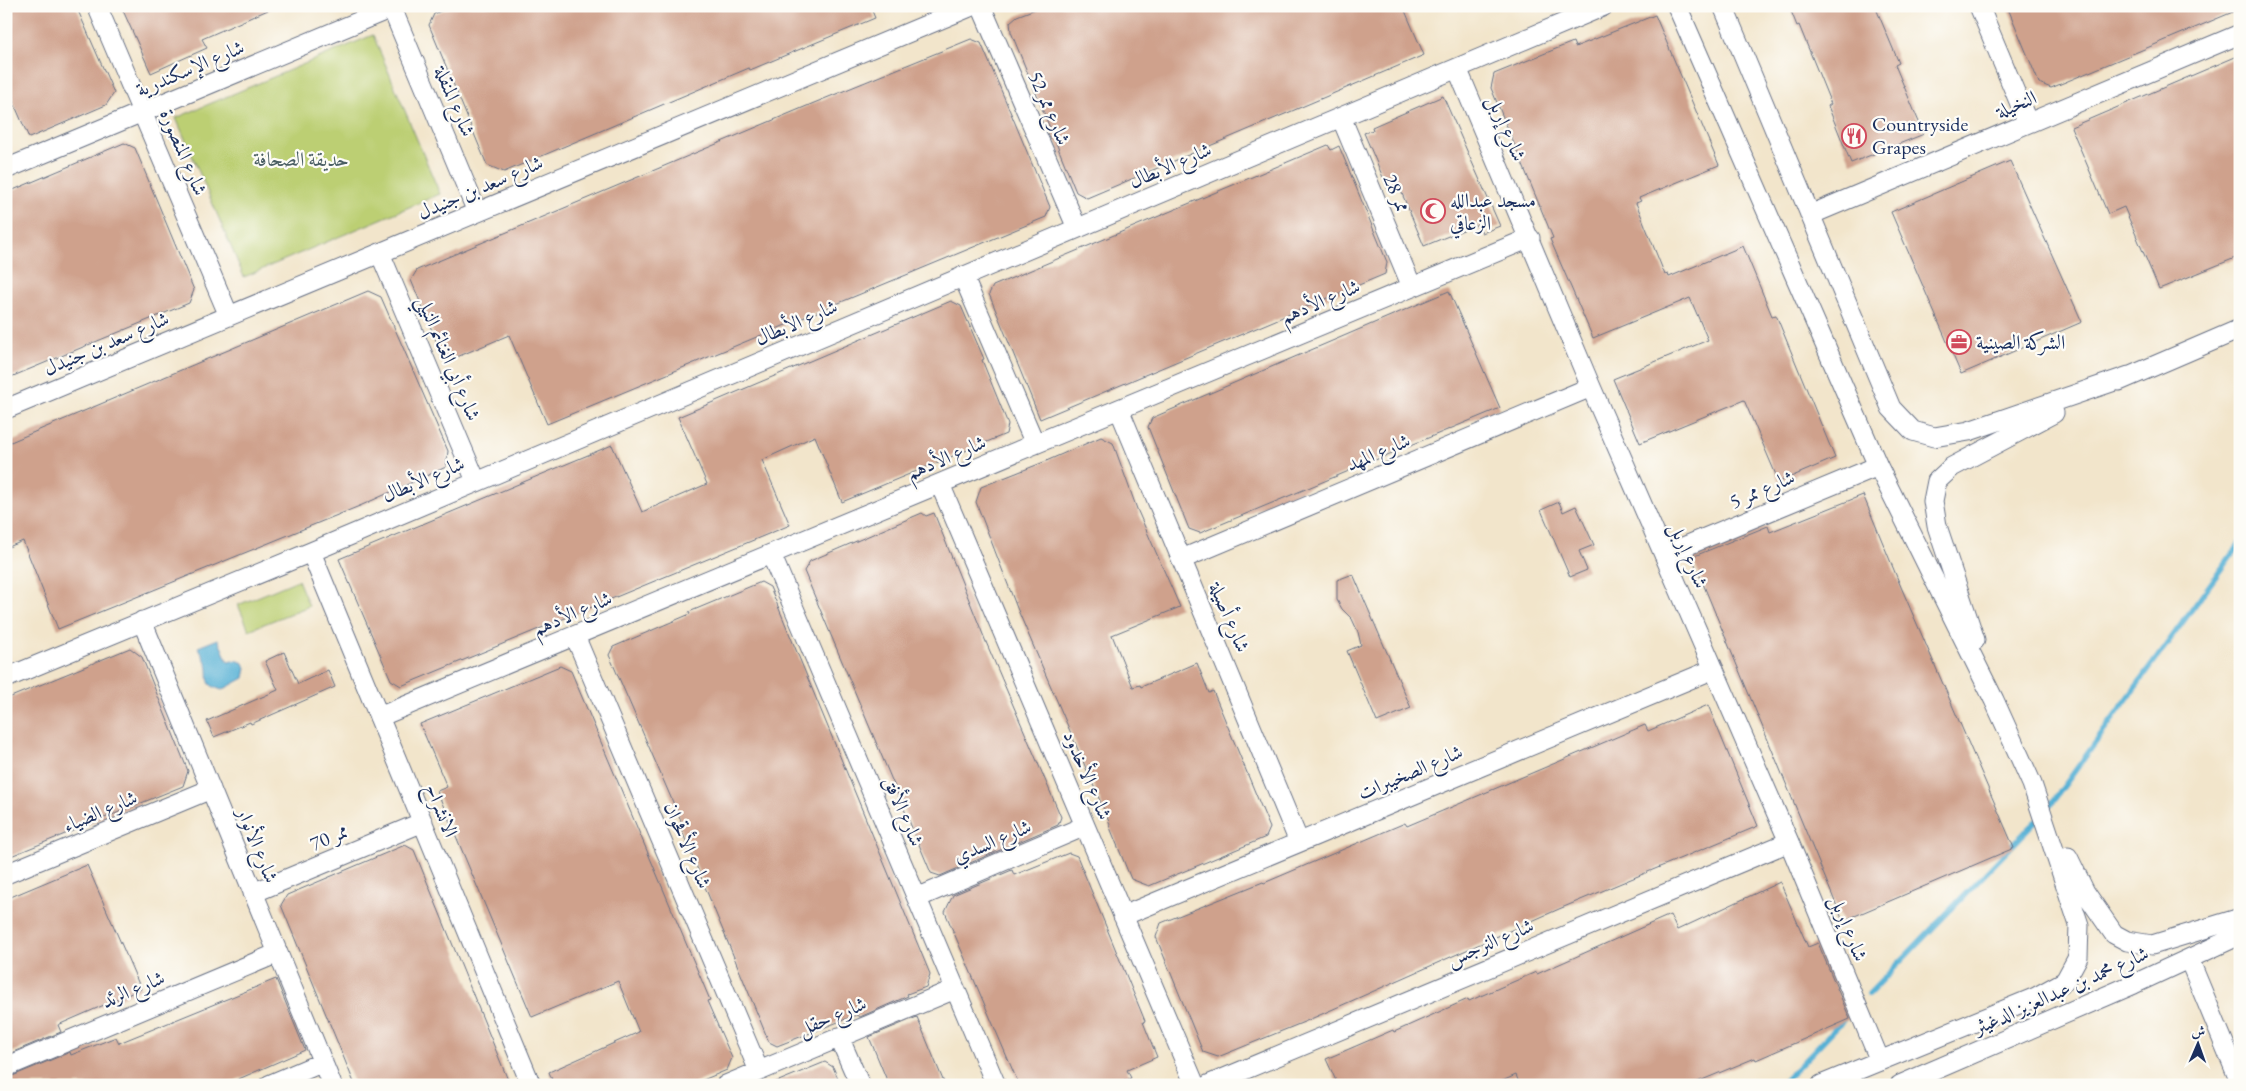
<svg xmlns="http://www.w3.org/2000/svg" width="2246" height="1091" viewBox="0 0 2246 1091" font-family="'EB Garamond',Amiri,serif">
<rect width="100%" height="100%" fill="#fdfcf7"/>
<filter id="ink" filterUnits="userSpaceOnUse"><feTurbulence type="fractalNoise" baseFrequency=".02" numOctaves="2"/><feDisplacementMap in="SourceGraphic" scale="10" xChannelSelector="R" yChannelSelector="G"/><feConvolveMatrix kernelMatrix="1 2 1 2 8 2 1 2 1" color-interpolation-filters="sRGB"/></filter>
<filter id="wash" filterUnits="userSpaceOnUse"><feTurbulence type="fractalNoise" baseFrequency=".0096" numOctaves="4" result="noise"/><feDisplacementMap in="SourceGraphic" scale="20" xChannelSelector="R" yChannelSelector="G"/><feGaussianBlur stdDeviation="1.12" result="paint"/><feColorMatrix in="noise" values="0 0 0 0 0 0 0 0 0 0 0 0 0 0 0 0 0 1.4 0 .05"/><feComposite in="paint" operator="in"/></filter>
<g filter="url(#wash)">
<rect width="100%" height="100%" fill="#f2e5cb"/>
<path fill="#bccf73" stroke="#6c7f68" d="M373,35L440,194L244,277L176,118Z
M298,580L309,606L249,630L238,605Z"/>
<path fill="#57b1d5" stroke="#39709a" d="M218,639L228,662L236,660L244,663L246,668L244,678L222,690C206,685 209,683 208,669C208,663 201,653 198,647Z"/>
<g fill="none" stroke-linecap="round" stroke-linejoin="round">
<path stroke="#57b1d5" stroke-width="5.5" d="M2046,811L2240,543
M1869,994L2037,820
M1781,1085L1845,1018"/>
</g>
<g id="blocks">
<path fill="#cfa18c" d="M6,6H76L114,93L106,105L29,138L6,85Z
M121,6H277L202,39L207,48L151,73Z
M453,6H870L875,18L750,70L749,68L504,172L487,165L429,25L434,14Z
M1043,6H1403L1424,55L1087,198L1076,192L1011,32L1010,22L1017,16Z
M1789,6H1875L1899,63L1895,65L1924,134L1851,163L1828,106L1831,104L1799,25L1797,26Z
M2007,6H2240V9L2051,88L2039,83Z
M1655,15L1719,165L1639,198L1641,201L1636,203L1665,275L1668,274L1669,277L1743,246L1772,316L1776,315L1835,458L1779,482L1744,400L1640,443L1613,379L1708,340L1690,298L1593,338L1550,239L1553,238L1491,88L1494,74L1573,42L1575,47Z
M971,39L981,43L1015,123L1050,207L1046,217L547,424L509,335L445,362L411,280L417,270L814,103Z
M2240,55V256L2159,289L2124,207L2108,214L2071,127Z
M1443,96L1500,226L1482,233L1478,224L1424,246L1398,184L1388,189L1364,133L1373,130L1372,127Z
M124,143L135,148L194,290L189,303L6,379V193Z
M1328,145L1331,150L1339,146L1387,262L1385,274L1040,419L989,294L993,286Z
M2010,161L2082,322L1961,374L1891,212Z
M368,291L381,297L448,451L446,467L362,505L58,629L23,541L6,548V444Z
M1449,291L1500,408L1200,533L1189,529L1148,427L1152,418Z
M951,301L961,306L984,359L982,360L1008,424L1006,434L842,502L815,436L762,460L790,525L401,686L391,680L339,559L612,445L642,512L707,484L678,417Z
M1101,437L1113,443L1137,509L1180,607L1112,635L1133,687L1140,685L1141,687L1197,663L1209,693L1213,691L1270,828L1266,837L1149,886L1131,879L1109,825L1110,824L1017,608L976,502L981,487L1044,462Z
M1863,495L1901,587L2014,848L1843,921L1692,557L1768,526L1770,532Z
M1559,502L1563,512L1576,506L1594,545L1579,551L1587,570L1570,577L1541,510Z
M922,513L926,516L934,513L986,642L1061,817L1058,825L940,876L931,873L804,571L810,561Z
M1353,574L1411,708L1377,722L1347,651L1361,645L1358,632L1352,619L1342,609L1337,600V580Z
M761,582L770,587L930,974L926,987L907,994L908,996L860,1017L856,1015L777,1046L769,1042L679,824L682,823L609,655L613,647L690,614L689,612Z
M130,648L142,657L188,771L183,786L6,858V699Z
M284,652L298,684L328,670L335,687L251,724L250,722L214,737L207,721L278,690L265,661Z
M560,666L571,671L710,1000L707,1001L732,1058L727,1070L691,1085H554L549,1072L639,1032L618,981L532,1017L437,791L447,787L420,724Z
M1708,705L1758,826L1559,909L1304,1022L1218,1057L1203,1052L1156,937L1161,923L1263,882L1264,883L1405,823L1407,826L1645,725L1648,731Z
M405,845L414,850L510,1085H355L281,905L287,895Z
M1069,853L1077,856L1145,1021L1143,1022L1157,1057L1127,1070L1131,1078L1114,1085H1019L945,912L953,895L1012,870L1014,875Z
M87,865L141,989L58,1025L61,1032L6,1055V899Z
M1780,882L1808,947L1818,943L1850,1019L1756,1060L1755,1058L1690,1085H1520L1516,1075L1493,1085H1338L1326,1059L1393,1030L1394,1032L1468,999L1469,1001L1536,972L1537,974L1670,915L1677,930Z
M276,979L305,1050L225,1085H14L10,1077L70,1052L71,1055L116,1037L119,1043Z
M917,1017L945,1085H889L869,1037Z
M825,1062L833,1067L841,1085H769Z"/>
</g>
</g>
<g filter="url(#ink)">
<use href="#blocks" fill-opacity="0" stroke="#666f84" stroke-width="1"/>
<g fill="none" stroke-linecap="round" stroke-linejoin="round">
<defs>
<path id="minor" d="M97,6L229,316
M391,6L477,212
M981,6L1077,228
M1677,6L1878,466L1994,700L2032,784L2079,925L2078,957L2065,981L2036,997L1821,1085
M1723,6L1891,408L1913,431L1934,437L1969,431L2129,376
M1979,6L2028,123
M1457,68L1591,387L1789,842L1880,1061
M1341,117L1412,287
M6,169L396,6
M1810,215L2240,34
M380,253L476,481
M963,276L1035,444
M2119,381L2240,329
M6,409L972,6
M1119,409L1299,842
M940,484L1195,1085
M311,552L531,1085
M771,554L996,1085
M1664,555L1878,466
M1182,559L1591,387
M142,621L332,1085
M575,636L759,1071
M1975,640L1937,526L1933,501L1937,481L1952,467L2054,413
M6,678L311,552L1604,6
M379,717L1530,238
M2068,857L2085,892L2114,934L2127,941L2152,945L2240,918
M6,874L211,789
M253,893L423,822
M917,898L1085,826
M1123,916L1714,669
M2189,959L2240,1082
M839,1037L860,1085
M6,1067L278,953
M269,1085L323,1062
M726,1085L955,989
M1208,1085L1789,842
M1900,1085L2134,984L2240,935"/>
</defs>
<use href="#minor" stroke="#666f84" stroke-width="21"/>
<use href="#minor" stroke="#fff" stroke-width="19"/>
</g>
</g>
<defs>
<symbol id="restaurant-ring" viewBox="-11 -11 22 22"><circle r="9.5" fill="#fdfcf7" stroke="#d1495b" stroke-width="1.5"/><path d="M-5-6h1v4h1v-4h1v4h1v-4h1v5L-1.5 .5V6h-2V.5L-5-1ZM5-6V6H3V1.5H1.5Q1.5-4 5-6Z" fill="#d1495b"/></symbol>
<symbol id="mosque-ring" viewBox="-11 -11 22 22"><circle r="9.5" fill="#fdfcf7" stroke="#d1495b" stroke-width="1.5"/><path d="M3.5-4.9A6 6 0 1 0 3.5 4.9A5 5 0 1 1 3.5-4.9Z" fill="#d1495b"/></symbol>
<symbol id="office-ring" viewBox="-11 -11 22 22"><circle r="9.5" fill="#fdfcf7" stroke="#d1495b" stroke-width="1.5"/><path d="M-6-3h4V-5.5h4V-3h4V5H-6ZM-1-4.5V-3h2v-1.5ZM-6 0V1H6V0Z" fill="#d1495b"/></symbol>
</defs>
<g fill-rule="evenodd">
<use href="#restaurant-ring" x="1840" y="122" width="28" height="28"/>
<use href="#mosque-ring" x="1419" y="197" width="28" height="28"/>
<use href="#office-ring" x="1945" y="328" width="28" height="28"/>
</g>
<g text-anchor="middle" stroke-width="4.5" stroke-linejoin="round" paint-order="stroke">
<g font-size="20" fill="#1b2f5e" stroke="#fdfcf7">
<text transform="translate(190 68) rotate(-23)" y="7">شارع الإسكندرية</text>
<text transform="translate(455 101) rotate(67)" y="7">شارع المنقلة</text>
<text transform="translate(2016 104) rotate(-23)" y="7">النخيلة</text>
<text transform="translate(1050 108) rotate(67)" y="7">شارع ممر 52</text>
<text transform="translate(1507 128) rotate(67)" y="7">شارع إربل</text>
<text transform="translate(184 152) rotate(67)" y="7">شارع المنصورة</text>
<text transform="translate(1170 165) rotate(-23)" y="7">شارع الأبطال</text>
<text transform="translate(480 187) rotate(-23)" y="7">شارع سعد بن جنيدل</text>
<text transform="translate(1397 193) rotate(67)" y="7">ممر 28</text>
<text transform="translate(1320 301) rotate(-23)" y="7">شارع الأدهم</text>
<text transform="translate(796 322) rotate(-23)" y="7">شارع الأبطال</text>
<text transform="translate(106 343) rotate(-23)" y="7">شارع سعد بن جنيدل</text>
<text transform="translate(449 358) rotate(67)" y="7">شارع أبي الغنائم النيلي</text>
<text transform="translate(1378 452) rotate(-23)" y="7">شارع المهد</text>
<text transform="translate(946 457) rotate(-23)" y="7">شارع الأدهم</text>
<text transform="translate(423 479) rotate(-23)" y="7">شارع الأبطال</text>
<text transform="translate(1762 489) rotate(-23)" y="7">شارع ممر 5</text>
<text transform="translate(1689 555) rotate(67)" y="7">شارع إربل</text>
<text transform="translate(572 613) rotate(-23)" y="7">شارع الأدهم</text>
<text transform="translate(1230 617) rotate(67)" y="7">شارع أصيلة</text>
<text transform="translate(1410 772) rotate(-23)" y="7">شارع الصخيبرات</text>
<text transform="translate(1088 775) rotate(67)" y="7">شارع الأخدود</text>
<text transform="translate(442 810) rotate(68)" y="7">الانشراح</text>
<text transform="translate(100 811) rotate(-23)" y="7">شارع الضياء</text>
<text transform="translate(904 811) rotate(67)" y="7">شارع الأفق</text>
<text transform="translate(329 837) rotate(-23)" y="7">ممر 70</text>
<text transform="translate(992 841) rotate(-23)" y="7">شارع السدي</text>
<text transform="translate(258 845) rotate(68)" y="7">شارع الأنوار</text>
<text transform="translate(688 845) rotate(67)" y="7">شارع الأقحوان</text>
<text transform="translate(1849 928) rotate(68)" y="7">شارع إربل</text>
<text transform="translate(1490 942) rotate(-23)" y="7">شارع النرجس</text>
<text transform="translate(133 989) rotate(-23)" y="7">شارع الرئد</text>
<text transform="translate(2061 990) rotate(-24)" y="7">شارع محمد بن عبدالعزيز الدغيثر</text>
<text transform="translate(832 1016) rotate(-23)" y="7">شارع حقل</text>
</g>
<g font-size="20" fill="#1b2f5e" stroke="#fdfcf7" text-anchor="start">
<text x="1872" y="131">Countryside<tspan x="1872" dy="23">Grapes</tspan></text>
<text x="1450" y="207">مسجد عبدالله<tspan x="1450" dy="23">الزعاقي</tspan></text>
<text x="1976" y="349">الشركة الصينية</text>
</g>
<g font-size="20" fill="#4b5f64" stroke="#fdfcf7">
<text x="301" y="166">حديقة الصحافة</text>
</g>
</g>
<rect width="2246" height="1091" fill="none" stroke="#fdfcf7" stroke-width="25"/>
<g transform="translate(2198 1044) rotate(2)" stroke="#fdfcf7" stroke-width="4" paint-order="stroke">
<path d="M0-4L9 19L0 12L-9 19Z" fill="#1b2f5e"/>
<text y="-8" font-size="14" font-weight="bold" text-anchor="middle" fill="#1b2f5e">ش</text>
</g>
</svg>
